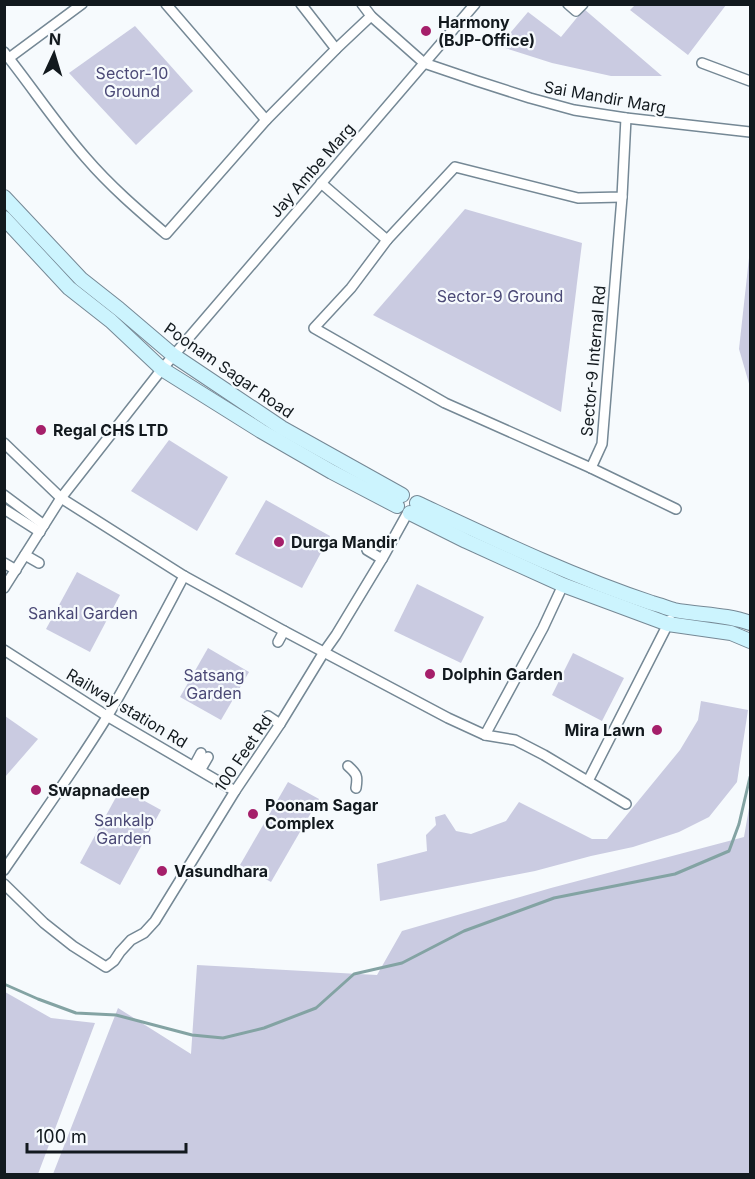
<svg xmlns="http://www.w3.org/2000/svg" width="755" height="1179" font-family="Inter,sans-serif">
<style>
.green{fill:#cacbe1}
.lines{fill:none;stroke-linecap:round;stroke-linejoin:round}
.stream{stroke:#83a3a3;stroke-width:3}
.street-casing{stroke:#758895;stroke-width:12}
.secondary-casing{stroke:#758895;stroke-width:16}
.street{stroke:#fff;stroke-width:9}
.secondary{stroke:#ccf4fe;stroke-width:14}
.poi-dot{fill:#a51f6a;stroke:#f6fafd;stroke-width:2}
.labels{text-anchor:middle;stroke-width:4.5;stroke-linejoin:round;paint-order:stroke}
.poi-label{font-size:16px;font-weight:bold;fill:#12191e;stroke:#f6fafd;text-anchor:start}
.park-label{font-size:16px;fill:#4b4976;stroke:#f6fafd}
.street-label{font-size:16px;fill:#12191e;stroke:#f6fafd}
</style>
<rect width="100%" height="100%" fill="#f6fafd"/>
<g class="green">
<polygon points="635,5 635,4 726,5 688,55 630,10"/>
<polygon points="584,9 662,76 611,76 552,63 499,46 528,12 561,37"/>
<polygon points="135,26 193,91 136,145 69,73"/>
<polygon points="465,209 582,243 561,412 373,315"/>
<polygon points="750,254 750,387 739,349 749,258"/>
<polygon points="169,440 228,477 197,531 131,491"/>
<polygon points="266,500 330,536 302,588 235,554"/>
<polygon points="77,572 120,595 90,652 46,629"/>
<polygon points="417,584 484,617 461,663 394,631"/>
<polygon points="208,648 249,672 221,720 180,697"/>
<polygon points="573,653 624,678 602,721 552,695"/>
<polygon points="701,701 748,710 737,782 709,817 679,832 633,847 591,856 535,871 380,901 377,864 427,851 426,835 436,825 435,817 445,814 456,831 471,834 506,821 519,802 592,839 607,839 680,750 698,720"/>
<polygon points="5,716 38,739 5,777"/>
<polygon points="288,782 319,799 271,882 240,865"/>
<polygon points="121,788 161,810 120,885 80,863"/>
<polygon points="750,802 750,1174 53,1174 118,1008 191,1054 197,965 377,975 402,931 551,888 744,837"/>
<polygon points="5,992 51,1018 95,1023 38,1174 5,1174"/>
</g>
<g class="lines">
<polyline class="stream" points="4,984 38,999 76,1013 116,1015 192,1035 223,1038 264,1028 316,1008 354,974 402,963 464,931 554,898 675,874 729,851 739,824 750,777"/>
<defs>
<g id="street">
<polyline points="166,4 266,120"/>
<polyline points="301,4 336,49"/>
<polyline points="362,4 371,16 424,63 477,81 530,98 574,110 626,118 750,132"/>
<polyline points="568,4 576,11 583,4"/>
<path d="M 4,52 C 32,87 56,124 86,158 C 110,186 138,210 166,234 L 266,120 L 336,49 L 371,16"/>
<polyline points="9,58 82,4"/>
<polyline points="702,63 750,81"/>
<polyline points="321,183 387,240 455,167 578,198 622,197 626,118"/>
<polyline points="622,197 602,444 591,468 676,509"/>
<polyline points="387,240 351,288 314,328 445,403 591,468"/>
<polyline points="4,443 61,498 184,576 284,631 448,718 485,735 515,740 544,755 626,804"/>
<polyline points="4,495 44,525"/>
<polyline points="4,509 40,532"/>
<polyline points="367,550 382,559"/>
<polyline points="25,555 39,563"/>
<polyline points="4,563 16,570"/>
<polyline points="4,588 61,498 162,369 475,4"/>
<polyline points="278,642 284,631"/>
<polyline points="4,650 107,716 235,791"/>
<polyline points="268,716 280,724"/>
<polyline points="485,735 543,628 563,585"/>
<polyline points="194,766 201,753"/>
<path d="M 348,766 C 357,774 358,776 356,788"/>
<polyline points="201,769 208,757"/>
<polyline points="588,781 670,620"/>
<path d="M 4,870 C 39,819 75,769 107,717 C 134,671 159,623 184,576"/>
<polyline points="4,884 44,923 73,946 106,967 114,961 120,952 131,940 144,933 155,921 235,791 280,724 324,652 336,635 382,559 407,514"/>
</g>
<g id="secondary">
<polyline points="4,197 81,279 119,309 173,355 282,428 402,495"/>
<polyline points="4,218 69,288 111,321 162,369 261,431 332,472 397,506"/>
<path d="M 417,503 C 494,539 571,576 652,603 C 660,605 667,608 674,610 C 699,615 726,614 750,623"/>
<polyline points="410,513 466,541 563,585 668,624 731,633 750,641"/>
</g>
</defs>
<use href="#street" class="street-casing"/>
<use href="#secondary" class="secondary-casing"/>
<use href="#street" class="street"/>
<use href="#secondary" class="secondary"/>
</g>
<g class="poi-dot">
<circle cx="426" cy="31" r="6"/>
<circle cx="41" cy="430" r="6"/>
<circle cx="279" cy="542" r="6"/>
<circle cx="430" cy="674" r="6"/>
<circle cx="657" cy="730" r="6"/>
<circle cx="36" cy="790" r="6"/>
<circle cx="253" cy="814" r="6"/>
<circle cx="162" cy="871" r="6"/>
</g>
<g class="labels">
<g class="poi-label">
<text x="438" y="28">Harmony<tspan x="438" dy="18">(BJP-Office)</tspan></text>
<text x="53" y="436">Regal CHS LTD</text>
<text x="291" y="548">Durga Mandir</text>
<text x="442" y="680">Dolphin Garden</text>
<text x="645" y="736" text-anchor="end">Mira Lawn</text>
<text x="48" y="796">Swapnadeep</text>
<text x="265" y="811">Poonam Sagar<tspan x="265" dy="18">Complex</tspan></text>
<text x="174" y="877">Vasundhara</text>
</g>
<g class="park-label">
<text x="132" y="79">Sector-10<tspan x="132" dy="18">Ground</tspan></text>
<text x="500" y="302">Sector-9 Ground</text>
<text x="83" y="619">Sankal Garden</text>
<text x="214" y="681">Satsang<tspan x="214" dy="18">Garden</tspan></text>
<text x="124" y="826">Sankalp<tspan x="124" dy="18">Garden</tspan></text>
</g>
<g class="street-label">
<text transform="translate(605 97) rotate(10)" y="6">Sai Mandir Marg</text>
<text transform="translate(312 170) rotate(-49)" y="6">Jay Ambe Marg</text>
<text transform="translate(593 361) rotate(-85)" y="6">Sector-9 Internal Rd</text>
<text transform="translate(229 370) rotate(35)" y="6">Poonam Sagar Road</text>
<text transform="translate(127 708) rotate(31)" y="6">Railway station Rd</text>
<text transform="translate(243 753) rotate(-56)" y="6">100 Feet Rd</text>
</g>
</g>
<rect width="755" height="1179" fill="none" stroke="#12191e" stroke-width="12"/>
<g transform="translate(54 54) rotate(4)" stroke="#f6fafd" stroke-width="4.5" paint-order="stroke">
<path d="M0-4.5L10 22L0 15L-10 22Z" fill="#12191e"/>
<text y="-9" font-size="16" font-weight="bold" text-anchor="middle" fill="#12191e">N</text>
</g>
<path d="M27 1143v9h159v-9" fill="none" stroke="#12191e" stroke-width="3"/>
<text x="36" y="1143" font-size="18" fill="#12191e" stroke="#f6fafd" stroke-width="4.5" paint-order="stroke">100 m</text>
</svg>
